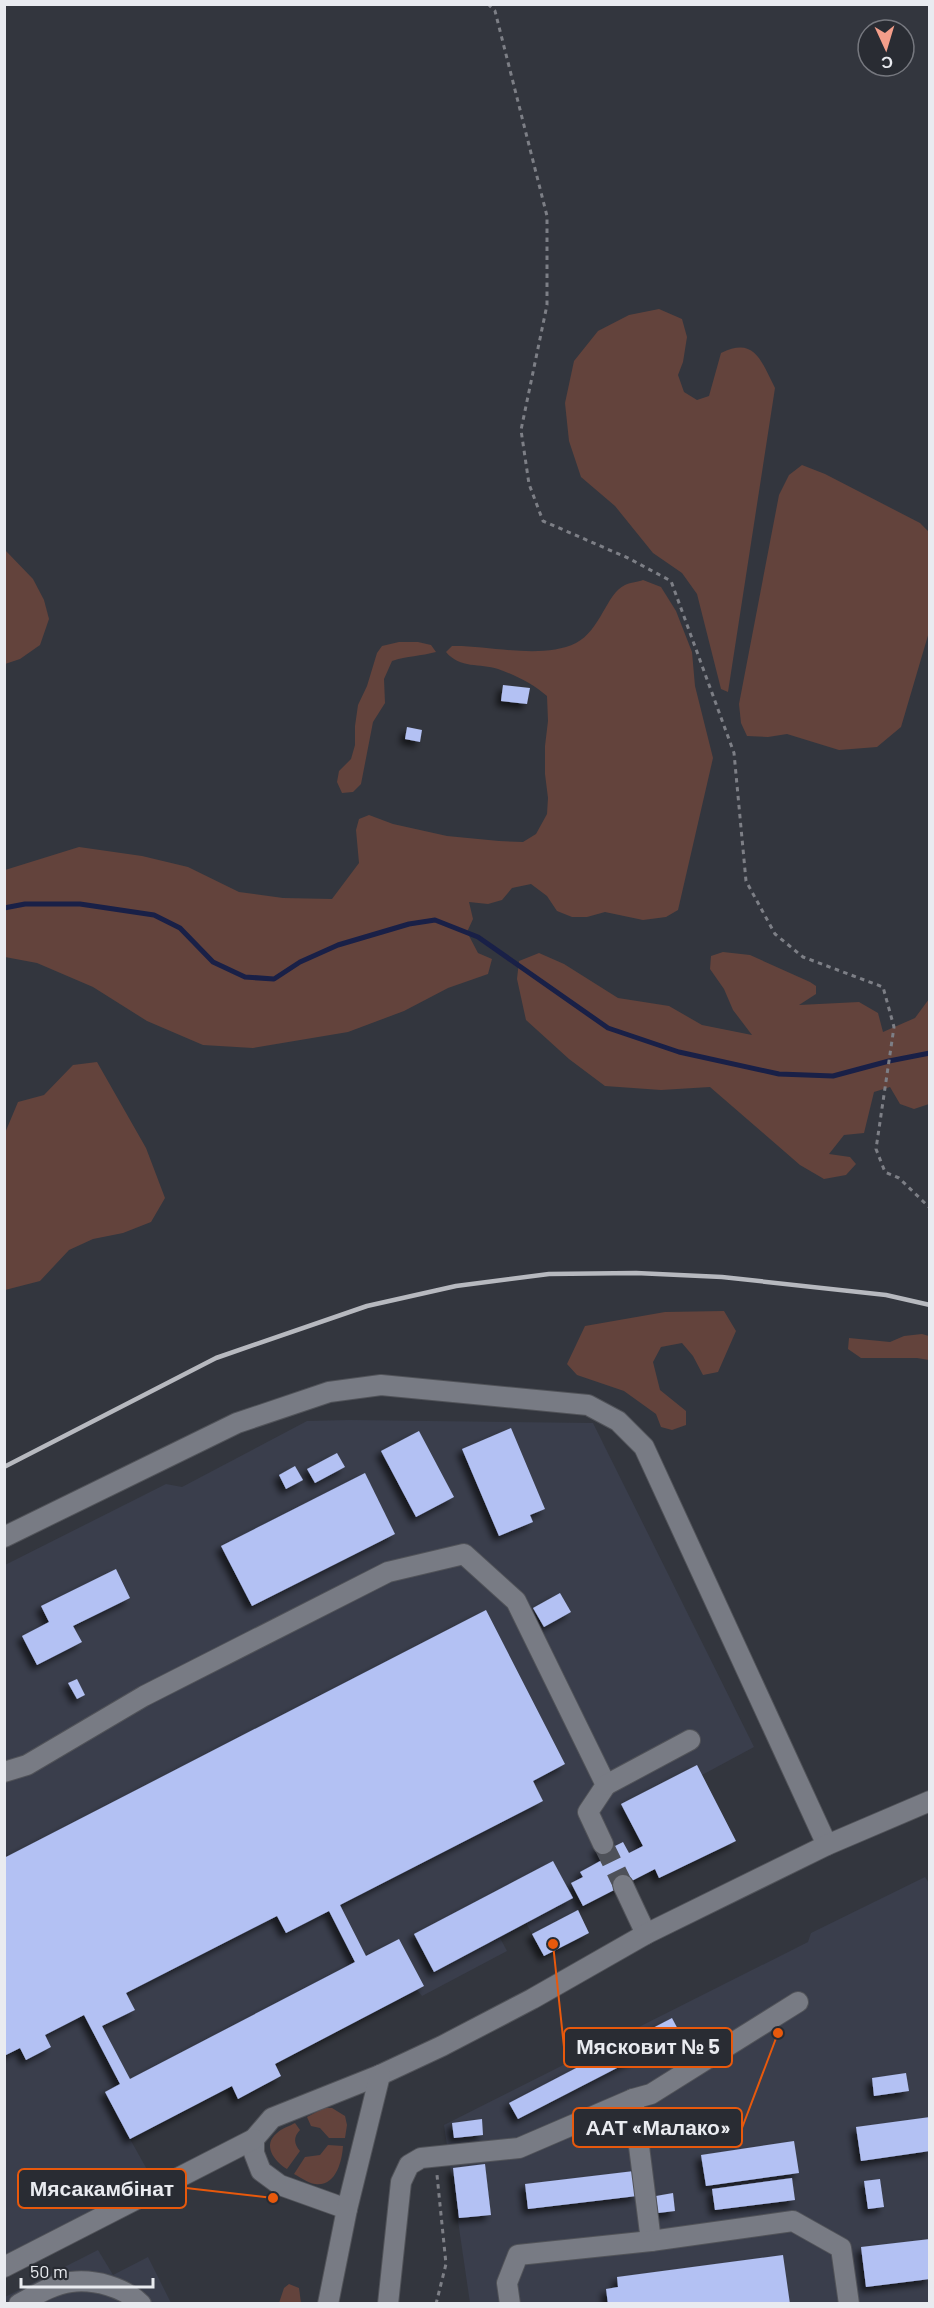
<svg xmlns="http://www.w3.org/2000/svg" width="934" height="2308" font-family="Barlow,sans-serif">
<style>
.built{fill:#3a3e4c}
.green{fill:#63433c}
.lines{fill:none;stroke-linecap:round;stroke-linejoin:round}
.stream{stroke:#192047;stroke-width:5}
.building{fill:#b3c1f3;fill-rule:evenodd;filter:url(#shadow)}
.minor-tunnel{stroke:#4e5159;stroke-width:20;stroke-dasharray:20 10;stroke-linecap:butt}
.minor-casing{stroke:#515359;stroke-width:22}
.path{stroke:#7d7f86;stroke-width:3;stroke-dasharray:4.5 4.5;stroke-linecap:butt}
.minor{stroke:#787b84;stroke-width:20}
.rail{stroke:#b7b9bf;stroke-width:4.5}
.leader{fill:none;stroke:#e8590c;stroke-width:2}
.callout-dot{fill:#e8590c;stroke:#292c33;stroke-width:2}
.callout{fill:#292c33;stroke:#e8590c;stroke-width:2}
.callout-label{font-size:21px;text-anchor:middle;font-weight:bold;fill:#e9ebf0}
</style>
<defs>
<filter id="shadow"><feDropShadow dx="-5" dy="5" stdDeviation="3" flood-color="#0009"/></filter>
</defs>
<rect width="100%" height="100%" fill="#33363e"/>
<g class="built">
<polygon points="350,1420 593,1423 754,1747 702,1775 736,1841 659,1878 654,1869 583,1906 578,1910 589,1933 544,1956 526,1923 500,1938 507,1951 422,1996 417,1990 275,2063 281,2076 238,2099 231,2086 130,2139 154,2182 5,2259 5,1565 166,1484 182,1487 307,1421"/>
<polygon points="925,1877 929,1883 929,2303 470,2303 444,2125 808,1942 811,1933"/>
<polygon points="98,2250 113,2275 148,2257 171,2303 5,2304 5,2297"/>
</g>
<g class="green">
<path d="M 659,309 L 682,319 L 687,337 L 683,362 L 678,375 L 684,392 L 697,400 L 709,396 L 721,353 C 755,336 761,361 775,388 L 728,692 L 721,689 L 697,594 L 682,573 L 653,553 L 615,506 L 581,477 L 569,441 L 565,403 L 574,361 L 598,331 L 629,315 Z"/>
<polygon points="802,465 825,474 920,523 929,532 929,632 901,727 877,747 839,750 787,734 768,737 747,736 741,723 739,704 779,495 789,475"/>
<polygon points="5,550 33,579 44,600 49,619 40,645 20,659 5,664"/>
<path d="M 643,580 L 661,587 L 676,611 L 692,652 L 695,686 L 713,758 L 678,910 L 666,917 L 643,920 L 605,912 L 587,917 L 572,917 L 557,911 L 547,896 L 531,884 L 512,888 L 502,900 L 488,904 L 469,902 L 473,919 L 467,932 L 478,953 L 492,959 L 488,974 L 448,988 L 404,1011 L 348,1032 L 253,1048 L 203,1045 L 147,1021 L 93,987 L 37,963 L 5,957 L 5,870 L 79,847 L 142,856 L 188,867 L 239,892 L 283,898 L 332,899 L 359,863 L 356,830 L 359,819 L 369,815 L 393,824 L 447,836 L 499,841 L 523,842 L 536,834 L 547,814 L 548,798 L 545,774 L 545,746 L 548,721 L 547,696 C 533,684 515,675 498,669 C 480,663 460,669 446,652 L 452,646 C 489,645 541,660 576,643 C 601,630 606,594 625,585 C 631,582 638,582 643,580 Z"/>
<path d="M 418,642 L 431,645 L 436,652 C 421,656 407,656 392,661 L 384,679 L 385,703 L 373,722 L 361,784 L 353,792 L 342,793 L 337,782 L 339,771 L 351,759 L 355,745 L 355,726 L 358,705 L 367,686 L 377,653 L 382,646 L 399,642 Z"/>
<polygon points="723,952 750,955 810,982 816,986 816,994 799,1005 859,1002 878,1013 883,1032 915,1018 929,999 929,1104 914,1109 900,1104 890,1087 874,1092 864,1133 844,1135 829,1154 850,1157 856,1164 846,1175 824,1179 800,1165 710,1087 661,1090 605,1086 569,1059 526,1020 517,979 519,961 539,953 564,964 618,998 669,1006 702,1025 752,1035 733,1010 724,989 710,969 711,956"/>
<polygon points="97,1062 146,1148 165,1198 151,1222 123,1233 93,1239 69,1250 40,1281 5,1290 5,1133 18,1102 44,1095 73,1065"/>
<polygon points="724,1311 736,1331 718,1372 703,1375 693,1356 682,1343 661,1347 653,1362 660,1390 686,1411 686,1425 672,1430 661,1427 656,1414 624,1391 577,1375 567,1364 585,1326 665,1312"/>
<polygon points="922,1334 929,1336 929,1360 917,1358 861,1358 848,1349 849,1338 890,1342 904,1336"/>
<polygon points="324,2108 332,2108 345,2116 347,2125 345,2138 329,2138 320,2128 311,2126 307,2117"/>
<path d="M 295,2123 L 300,2130 C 293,2137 294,2144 300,2151 L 287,2169 C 274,2161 262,2145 277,2133 C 282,2128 290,2126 295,2123 Z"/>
<path d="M 328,2145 L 343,2146 C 342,2161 336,2187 315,2184 C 308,2183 300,2177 294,2174 L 305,2157 L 320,2155 Z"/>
<polygon points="289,2284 299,2288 301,2303 279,2303 284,2288"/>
</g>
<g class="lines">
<polyline class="stream" points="4,908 25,904 80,904 154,915 180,928 213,962 245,977 274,979 300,962 338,945 409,924 435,920 478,937 608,1028 679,1052 779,1074 833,1076 889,1061 930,1053"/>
</g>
<g class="building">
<polygon points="503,685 530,688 527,704 501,701"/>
<polygon points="407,727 422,730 420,742 405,739"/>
<polygon points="511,1428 545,1509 530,1515 533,1522 499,1536 462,1449"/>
<polygon points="419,1431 454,1497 416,1517 381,1451"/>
<polygon points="337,1453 345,1467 315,1483 307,1469"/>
<polygon points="295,1466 303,1480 286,1489 279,1475"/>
<polygon points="365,1473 395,1534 252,1606 221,1546"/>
<polygon points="116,1569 130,1598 73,1626 82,1642 37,1665 22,1636 49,1622 41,1606"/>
<polygon points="560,1593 571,1612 544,1627 533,1608"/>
<path d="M 486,1610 L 565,1764 L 533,1781 L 543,1801 L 340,1905 L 366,1956 L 399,1939 L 424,1986 L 275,2064 L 281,2076 L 238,2099 L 232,2086 L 130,2139 L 105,2092 L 120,2084 L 84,2015 L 45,2035 L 51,2047 L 26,2060 L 20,2048 L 4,2056 L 4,1858 ZM 329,1911 L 355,1962 L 130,2079 L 102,2026 L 135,2010 L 126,1993 L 277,1916 L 286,1933 Z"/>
<polygon points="77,1679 85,1695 77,1699 68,1683"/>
<polygon points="697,1765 736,1841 659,1878 655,1869 583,1906 571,1883 583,1877 580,1872 602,1860 596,1848 610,1841 613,1847 623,1842 629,1853 643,1846 621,1804"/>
<polygon points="553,1861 573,1898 434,1972 414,1934"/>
<polygon points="578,1910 589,1933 544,1956 532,1934"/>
<polygon points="672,2018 681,2035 518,2119 509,2103"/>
<polygon points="906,2073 909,2091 874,2096 872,2078"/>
<polygon points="930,2117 930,2151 861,2161 856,2127"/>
<polygon points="482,2119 483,2135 454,2138 452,2123"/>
<polygon points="794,2141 799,2173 706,2186 701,2155"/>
<polygon points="485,2164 491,2215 459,2218 453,2168"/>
<polygon points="634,2171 637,2196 528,2209 525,2184"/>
<polygon points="792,2178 795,2200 715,2210 712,2189"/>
<polygon points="880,2179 884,2207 868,2209 864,2181"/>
<polygon points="673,2193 675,2211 658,2213 656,2196"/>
<polygon points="930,2239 930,2279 866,2287 861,2247"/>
<polygon points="783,2255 790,2304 608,2304 606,2289 618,2287 617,2277"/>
</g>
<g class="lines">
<polyline class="minor-tunnel" points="603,1844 623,1885"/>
<defs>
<g id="minor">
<polyline points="4,1537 237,1423 329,1392 381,1385 588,1405 618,1421 644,1447 827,1845"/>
<polyline points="4,1772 27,1765 144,1696 388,1572 464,1554 516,1601 606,1785 588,1812 603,1844"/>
<polyline points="606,1785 690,1740"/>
<polyline points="623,1885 646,1934"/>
<polyline points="633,2099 651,2241"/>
<polyline points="347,2209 280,2185 261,2171 254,2153 254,2139 272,2118 380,2075 442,2046 532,1999 646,1934 827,1845 930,1801"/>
<polyline points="4,2267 254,2139"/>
<path d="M 19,2304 C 34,2296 53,2284 71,2282 C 94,2279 124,2287 141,2304"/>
<polyline points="328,2304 347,2209 380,2075"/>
<polyline points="388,2304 401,2182 409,2165 421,2158 519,2148 633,2099 651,2094 798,2002"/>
<polyline points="510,2304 507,2283 518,2255 651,2241 793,2221 841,2248 849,2304"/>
</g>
</defs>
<use href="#minor" class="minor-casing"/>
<g class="path">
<polyline points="488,4 495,11 547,216 547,305 521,430 529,484 543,521 628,558 671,581 734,753 746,881 775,934 803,957 883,987 894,1027 876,1149 885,1172 899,1178 930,1208"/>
<polyline points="436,2304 446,2264 437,2175"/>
</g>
<use href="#minor" class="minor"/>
<polyline class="rail" points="4,1467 216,1358 367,1306 456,1286 549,1274 636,1273 722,1277 886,1295 930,1305"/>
</g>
<path class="leader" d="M553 1944L564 2047M778 2033L742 2128M273 2198L186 2188"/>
<g class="callout-dot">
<circle cx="553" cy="1944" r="6"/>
<circle cx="778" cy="2033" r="6"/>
<circle cx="273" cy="2198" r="6"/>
</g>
<g class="callout">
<rect x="564" y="2028" width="168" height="39" rx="6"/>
<rect x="573" y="2108" width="169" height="39" rx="6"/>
<rect x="18" y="2169" width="168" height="39" rx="6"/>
</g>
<g class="callout-label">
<text x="648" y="2054">Мясковит № 5</text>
<text x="658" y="2135">ААТ «Малако»</text>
<text x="102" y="2196">Мясакамбінат</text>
</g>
<rect width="934" height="2308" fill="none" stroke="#e9ebf0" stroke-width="12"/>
<g transform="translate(886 48) rotate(176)"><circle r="28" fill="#292c33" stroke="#76787f" stroke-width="1.5"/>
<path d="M0-4.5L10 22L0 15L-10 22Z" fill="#f49e8a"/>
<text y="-9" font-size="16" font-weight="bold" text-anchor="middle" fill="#e9ebf0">С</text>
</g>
<path d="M21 2278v9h132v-9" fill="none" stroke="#e9ebf0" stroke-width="3"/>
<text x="30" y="2278" font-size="18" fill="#e9ebf0" stroke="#292c33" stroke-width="4.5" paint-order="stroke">50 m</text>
</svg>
